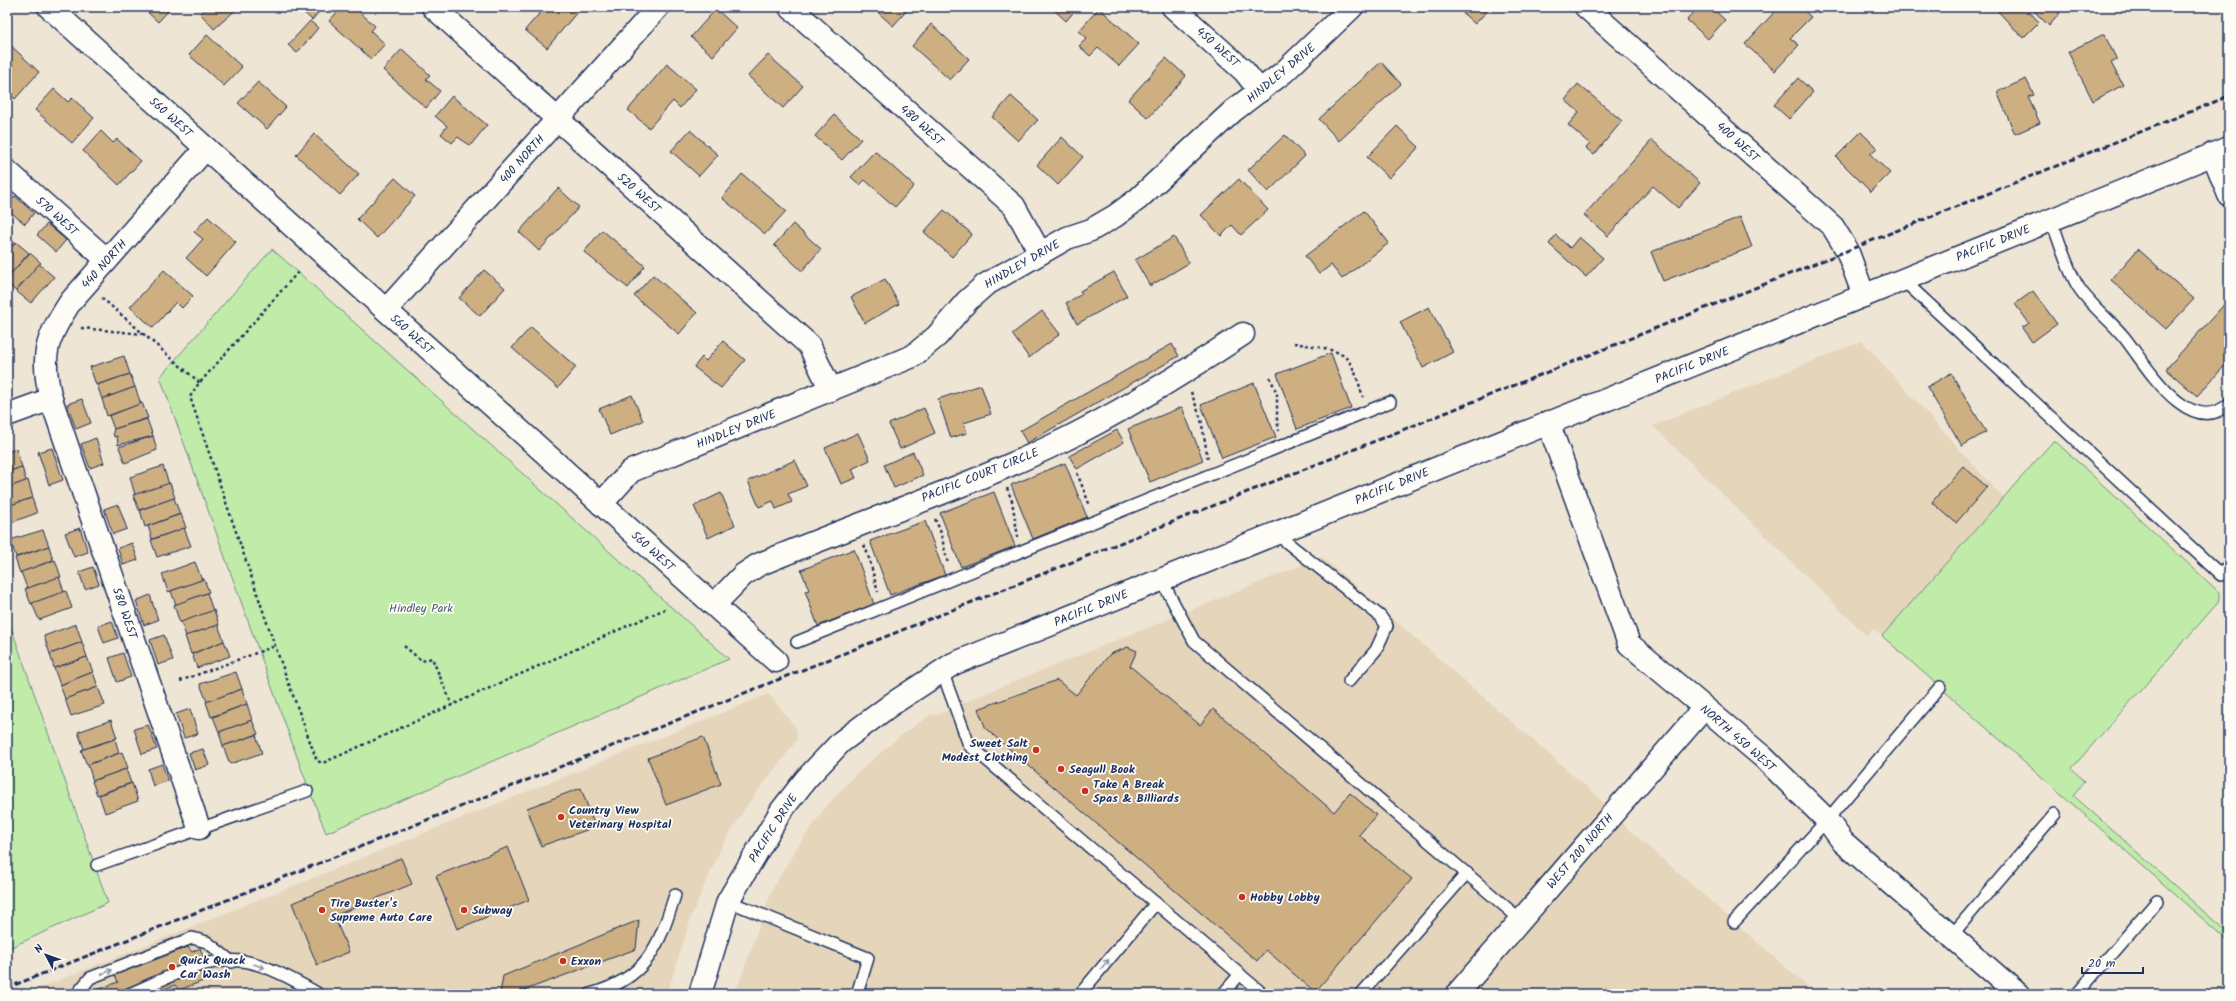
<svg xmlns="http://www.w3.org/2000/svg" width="2236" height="1001" font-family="Kalam,sans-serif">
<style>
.built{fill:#e5d5bb}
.green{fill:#c0eba8;stroke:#6e8d83}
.building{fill:#ceaf82;stroke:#1b2f5e}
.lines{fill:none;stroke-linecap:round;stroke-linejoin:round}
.service-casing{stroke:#1b2f5e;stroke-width:14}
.minor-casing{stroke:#1b2f5e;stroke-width:25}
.tertiary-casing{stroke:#1b2f5e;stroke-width:25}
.path{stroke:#1b2f5e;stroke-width:2.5;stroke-dasharray:3 3;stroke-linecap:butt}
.service{stroke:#fdfcf7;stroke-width:11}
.minor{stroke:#fdfcf7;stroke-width:22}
.tertiary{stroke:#fdfcf7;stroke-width:22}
.rail{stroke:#1b2f5e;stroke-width:3;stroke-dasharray:6 3;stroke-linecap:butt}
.oneway{stroke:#8c96aa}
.poi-dot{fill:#c8321e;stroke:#fdfcf7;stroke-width:1.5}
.labels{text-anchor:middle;stroke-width:3.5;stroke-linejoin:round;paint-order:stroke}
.street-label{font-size:12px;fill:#1b2f5e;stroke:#fdfcf7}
.park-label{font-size:12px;fill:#445e70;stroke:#fdfcf7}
.poi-label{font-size:12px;font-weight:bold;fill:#1b2f5e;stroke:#fdfcf7;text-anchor:start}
</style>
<rect width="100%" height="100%" fill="#efe5d4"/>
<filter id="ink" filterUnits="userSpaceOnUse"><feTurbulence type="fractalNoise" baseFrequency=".025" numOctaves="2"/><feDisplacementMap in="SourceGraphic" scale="8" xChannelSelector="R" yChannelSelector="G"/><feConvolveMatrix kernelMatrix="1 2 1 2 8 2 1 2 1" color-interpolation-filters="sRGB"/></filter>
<g filter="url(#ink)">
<g class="built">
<polygon points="1862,341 2003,498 1882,636 1873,629 1867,636 1653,426"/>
<polygon points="1322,557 1597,796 1628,829 1816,994 735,994 772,890 797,847 826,807 854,776 900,736 930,715 937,715 986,693"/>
<polygon points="769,694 797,730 797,740 748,804 723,844 692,914 667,994 25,994"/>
</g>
<g class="green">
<polygon points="272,249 298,272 729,659 326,833 301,768 160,377"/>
<polygon points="2054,440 2219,592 2219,601 2216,605 2072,768 2084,782 2073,795 2229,934 2229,942 1882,636"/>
<polygon points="7,616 108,903 7,949"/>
</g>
<g class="building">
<polygon points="142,7 172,7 158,22"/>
<polygon points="208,7 239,7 214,29 200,13"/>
<polygon points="298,7 323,7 312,20"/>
<polygon points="342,7 354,7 375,26 371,31 385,44 371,59 329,21"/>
<polygon points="545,7 573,7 578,11 547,48 525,30"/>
<polygon points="872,7 910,7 893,26"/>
<polygon points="1051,7 1078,7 1066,21"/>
<polygon points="1456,7 1489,7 1490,8 1475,24"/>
<polygon points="1698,7 1711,7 1725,20 1708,39 1687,20"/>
<polygon points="1779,7 1800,7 1811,17 1790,38 1799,45 1775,71 1745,44"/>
<polygon points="1994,7 2025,7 2039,22 2023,38"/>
<polygon points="2036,7 2053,7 2060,13 2049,26 2033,10"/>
<polygon points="1099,8 1139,44 1119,66 1098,48 1090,56 1079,46 1087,38 1079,31"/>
<polygon points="716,9 737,28 713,56 691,37"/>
<polygon points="310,21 318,28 297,53 288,45"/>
<polygon points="931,24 969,59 950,80 912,46"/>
<polygon points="2104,34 2117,60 2111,63 2123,85 2093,101 2068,52"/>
<polygon points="207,35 242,67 224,86 189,55"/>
<polygon points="7,42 39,72 15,99 7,91"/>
<polygon points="402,49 430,75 426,79 440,91 426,108 383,70"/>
<polygon points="768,55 803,86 783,108 748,76"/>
<polygon points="1166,58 1186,76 1148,118 1128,100"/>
<polygon points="1381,62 1401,84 1339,141 1319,119"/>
<polygon points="667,64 696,89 680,108 673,101 649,128 628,110"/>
<polygon points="1798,78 1813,92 1789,119 1774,105"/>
<polygon points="2026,79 2034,95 2028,97 2040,123 2015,134 1997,92"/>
<polygon points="258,82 286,107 267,129 238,103"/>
<polygon points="1578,84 1622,121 1594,155 1586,148 1590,144 1568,125 1579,112 1565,100"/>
<polygon points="54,89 68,102 72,98 94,118 72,143 35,110"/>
<polygon points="452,96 487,125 470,146 458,137 452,143 441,134 447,126 435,116"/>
<polygon points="1011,96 1038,120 1018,141 992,117"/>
<polygon points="834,115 861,139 842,160 815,136"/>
<polygon points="1397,126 1419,147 1389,178 1367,157"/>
<polygon points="690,130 718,155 699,176 671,151"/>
<polygon points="101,131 113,143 117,139 141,161 119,185 83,151"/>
<polygon points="1861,132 1877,148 1870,154 1890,173 1871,192 1836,157"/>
<polygon points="314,134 359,174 340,195 296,155"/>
<polygon points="1285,135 1305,156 1268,192 1248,170"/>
<polygon points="1062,137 1083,157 1058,185 1037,165"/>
<polygon points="1652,140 1700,183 1678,208 1653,186 1608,236 1584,215"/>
<polygon points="875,151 914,186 895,207 865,180 860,185 851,177"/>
<polygon points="742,174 786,211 765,234 722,198"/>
<polygon points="395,178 415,196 377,238 357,219"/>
<polygon points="1239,179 1268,210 1241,235 1232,225 1221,236 1201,215"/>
<polygon points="558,188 579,207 539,251 519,232"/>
<polygon points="15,196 34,213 25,224 7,209 7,205"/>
<polygon points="944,210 972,234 952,257 924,232"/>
<polygon points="1364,211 1389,243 1342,279 1331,265 1319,274 1305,256"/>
<polygon points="208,217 236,242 206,276 186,258 203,239 194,232"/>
<polygon points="1740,217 1752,247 1663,281 1651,252"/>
<polygon points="47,224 66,240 56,252 37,235"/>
<polygon points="793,224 821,249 802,271 774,245"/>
<polygon points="602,230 645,266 628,288 584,252"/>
<polygon points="1556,235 1570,248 1579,237 1603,258 1586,277 1549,244"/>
<polygon points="7,236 15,243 7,252"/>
<polygon points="1174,237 1189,263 1150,286 1135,260"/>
<polygon points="16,242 29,253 7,278 7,252"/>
<polygon points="2138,249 2194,299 2166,329 2111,280"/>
<polygon points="30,253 41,263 16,291 7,284 7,278"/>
<polygon points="39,264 54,277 31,303 16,291"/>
<polygon points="164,270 193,296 182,308 176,302 153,328 130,307"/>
<polygon points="484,270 505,288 480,316 459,298"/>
<polygon points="1114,272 1127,296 1077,324 1066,303 1082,294 1080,291"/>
<polygon points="653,275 697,313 679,334 634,296"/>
<polygon points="885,279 899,304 865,323 851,297"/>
<polygon points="2033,291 2057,324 2032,342 2022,328 2029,323 2015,304"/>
<polygon points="2229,299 2229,361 2197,396 2166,369"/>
<polygon points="1429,307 1453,352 1423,368 1400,322"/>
<polygon points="1042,311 1060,334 1029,358 1012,334"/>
<polygon points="531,327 576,367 558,388 512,348"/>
<polygon points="723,341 745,360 721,388 694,367 702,357 706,361"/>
<polygon points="1172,344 1179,356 1027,443 1020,431"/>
<polygon points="1331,353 1351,408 1297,429 1277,374"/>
<polygon points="124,356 130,374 96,385 90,367"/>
<polygon points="1951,373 1986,432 1962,446 1927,387"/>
<polygon points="130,374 135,387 102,399 97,385"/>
<polygon points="1254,383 1276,437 1222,458 1201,405"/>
<polygon points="981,385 991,414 964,423 967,433 951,438 938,399"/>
<polygon points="135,387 141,404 107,416 102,399"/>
<polygon points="632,395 643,421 610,435 599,409"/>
<polygon points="82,399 91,423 76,429 67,404"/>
<polygon points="142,403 148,418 114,429 109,416"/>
<polygon points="1182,407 1203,460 1150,482 1128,429"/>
<polygon points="924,408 935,433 900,449 889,424"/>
<polygon points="147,419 153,436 118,445 117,436 114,437 113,432 114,429"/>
<polygon points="1117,430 1124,442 1077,469 1069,456"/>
<polygon points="858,433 870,460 852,469 856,478 841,484 825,448"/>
<polygon points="153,436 157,450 125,463 119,447"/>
<polygon points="96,438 104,463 90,468 81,444"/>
<polygon points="52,448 63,480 49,485 38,452"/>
<polygon points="16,449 22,467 7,472 7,452"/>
<polygon points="913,452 923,475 894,488 884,465"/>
<polygon points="795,460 807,486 788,494 792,502 776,509 773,501 759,507 748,481"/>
<polygon points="1065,463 1087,517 1033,539 1011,485"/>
<polygon points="163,466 169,484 135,495 130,477"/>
<polygon points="1963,466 1987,487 1956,523 1932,502"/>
<polygon points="22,467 26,481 7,488 7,472"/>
<polygon points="28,480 33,498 7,506 7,488"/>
<polygon points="170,483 175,498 139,510 133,495"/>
<polygon points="994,492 1015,546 961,567 940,513"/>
<polygon points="721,493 735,525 708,538 694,506"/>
<polygon points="32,498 37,513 7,524 7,506"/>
<polygon points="174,498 180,514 145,527 140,510"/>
<polygon points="118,504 127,529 113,534 104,509"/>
<polygon points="181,514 186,528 152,539 148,526"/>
<polygon points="925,521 945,575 890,595 870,541"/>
<polygon points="80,528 88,552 74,557 65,533"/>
<polygon points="184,528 191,546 157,557 151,540"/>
<polygon points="43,530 49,546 16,557 10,540"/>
<polygon points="132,543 138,560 123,565 118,548"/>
<polygon points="49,546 53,560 20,573 15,558"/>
<polygon points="854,549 874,604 818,626 805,591 809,590 801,570"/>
<polygon points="55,560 61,577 27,588 21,572"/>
<polygon points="195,562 202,580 168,592 162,574"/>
<polygon points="93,567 99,584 85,589 79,572"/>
<polygon points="59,577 64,592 31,604 25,589"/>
<polygon points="204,579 209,592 176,605 171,591"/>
<polygon points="66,591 72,608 39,620 32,603"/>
<polygon points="207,593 213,611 180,623 174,605"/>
<polygon points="150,595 158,620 144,625 136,601"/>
<polygon points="214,610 219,625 186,636 181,622"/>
<polygon points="112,621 118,638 104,643 98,626"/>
<polygon points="76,624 82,642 50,654 44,636"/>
<polygon points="218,625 224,641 191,654 185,636"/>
<polygon points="164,635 173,660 158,665 150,640"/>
<polygon points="224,641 230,656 197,668 192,654"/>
<polygon points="82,642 87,657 54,668 50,654"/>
<polygon points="1128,647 1137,651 1130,666 1200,725 1213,709 1334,812 1350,793 1376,815 1359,835 1412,879 1315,992 1266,950 1257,961 986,729 978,709 1057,680 1076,695 1110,654"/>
<polygon points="123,653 131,677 117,682 109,658"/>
<polygon points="87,657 93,672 60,685 54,668"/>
<polygon points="93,672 98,687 65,699 60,685"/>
<polygon points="236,672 242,689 207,702 200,684"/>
<polygon points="98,687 105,705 71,716 65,699"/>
<polygon points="242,689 247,704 211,717 206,702"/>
<polygon points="247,704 252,720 219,732 213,717"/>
<polygon points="190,709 198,734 184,738 176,714"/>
<polygon points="111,720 117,738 84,749 78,732"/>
<polygon points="252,720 258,734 223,746 219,732"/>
<polygon points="148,725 157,749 142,754 134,729"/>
<polygon points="256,735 262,753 230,764 223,746"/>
<polygon points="703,737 721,784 666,805 648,758"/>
<polygon points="115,739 119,753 87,765 81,750"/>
<polygon points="203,749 209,765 195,770 189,753"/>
<polygon points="122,752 128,768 93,781 88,765"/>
<polygon points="162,764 168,781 153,786 148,769"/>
<polygon points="126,769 131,783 97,795 92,781"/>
<polygon points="132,783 138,801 105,813 99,795"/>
<polygon points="581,788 595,827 541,846 527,808"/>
<polygon points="508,847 529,900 457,929 436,876"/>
<polygon points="401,858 412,884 334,916 349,952 317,965 292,903"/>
<polygon points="639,920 636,949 514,994 500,994 503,976"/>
<polygon points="188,947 192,952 200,948 211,978 179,990 175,985 152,994 96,994 95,991 118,982 115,975"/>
</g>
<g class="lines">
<defs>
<g id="service">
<path d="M 2051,220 C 2060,241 2066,268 2079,288 C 2091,306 2110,320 2124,337 C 2145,363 2188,440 2229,404"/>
<polyline points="1903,280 2221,575 2229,566"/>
<polyline points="1275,533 1380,616 1387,626 1376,650 1349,681"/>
<polyline points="1161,579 1194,641 1521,920"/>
<polyline points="797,642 1390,402"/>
<polyline points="942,671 969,745 1263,994"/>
<polyline points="97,865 307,791"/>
<polyline points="728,901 868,958 857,994"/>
<polyline points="1734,922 1827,820 1940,687"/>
<polyline points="1951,936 2055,814"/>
<polyline points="77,994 90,978 192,938 207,942 232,962"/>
<path d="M 129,994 C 163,980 203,957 242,961 C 263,963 298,982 317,993"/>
<path d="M 590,994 C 647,979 659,946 675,895"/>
<polyline points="1080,994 1156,903"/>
<polyline points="1223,994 1240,974"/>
<polyline points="1361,994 1467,873"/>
<polyline points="2077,994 2157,901"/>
</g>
<g id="minor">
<polyline points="49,7 776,661"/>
<polyline points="433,7 809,345 831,390"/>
<polyline points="790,7 1014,206 1040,253"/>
<polyline points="1173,7 1244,71 1260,91"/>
<polyline points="2213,154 2229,195"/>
<polyline points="7,171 107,260"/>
<polyline points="386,310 658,7"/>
<polyline points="7,415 51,399"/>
<polyline points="1548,422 1629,644 1763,757 1827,820 1843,842 2018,994"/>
<polyline points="601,504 631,471 913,356 937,336 967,301 985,285 1067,238 1091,230 1115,216 1138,199 1233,111 1284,72 1352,7"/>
<path d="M 714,605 L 743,575 L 758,565 C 857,523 961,490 1058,443 C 1122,412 1184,373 1243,334"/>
<path d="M 199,828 L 51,399 C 40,355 46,339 71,301 L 206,148"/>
<polyline points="1457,994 1704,708"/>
</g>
<g id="tertiary">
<polyline points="1586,7 1833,227 1847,250 1864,296"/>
<polyline points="700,994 728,901 781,811 806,779 841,742 892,704 953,664 2229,148"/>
</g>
</defs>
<use href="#service" class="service-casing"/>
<use href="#minor" class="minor-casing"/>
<use href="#tertiary" class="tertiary-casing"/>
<g class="path">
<polyline points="298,272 196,387 190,397 275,646 317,761 323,763 665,609"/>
<polyline points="102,298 200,383"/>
<polyline points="81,328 143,334"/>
<path d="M 1294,343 C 1308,346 1333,347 1345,357 C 1355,366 1359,385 1363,397"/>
<polyline points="1270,377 1277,394 1277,419 1279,431"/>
<polyline points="1191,392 1201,419 1208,459"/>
<polyline points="1077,473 1090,506"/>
<polyline points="1007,488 1012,501 1018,537"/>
<polyline points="935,519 940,530 948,564"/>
<path d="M 864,545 C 871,560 873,576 878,592"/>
<polyline points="404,646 422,661 432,658 452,705"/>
<polyline points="180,681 275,646"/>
</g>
<use href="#service" class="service"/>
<use href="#minor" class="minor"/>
<use href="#tertiary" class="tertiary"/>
<polyline class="rail" points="7,988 1550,371 2229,96"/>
</g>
<defs><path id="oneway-shaft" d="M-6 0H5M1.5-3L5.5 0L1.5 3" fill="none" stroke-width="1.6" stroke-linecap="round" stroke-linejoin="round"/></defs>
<g class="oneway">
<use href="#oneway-shaft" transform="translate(1105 964) rotate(-50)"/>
<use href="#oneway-shaft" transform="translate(259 966) rotate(19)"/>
<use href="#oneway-shaft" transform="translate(107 972) rotate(-23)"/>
</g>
</g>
<g class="poi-dot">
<circle cx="1036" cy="750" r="4"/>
<circle cx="1061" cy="769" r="4"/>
<circle cx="1085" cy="791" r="4"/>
<circle cx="561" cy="817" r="4"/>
<circle cx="1242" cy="897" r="4"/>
<circle cx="322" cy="910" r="4"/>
<circle cx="464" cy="910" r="4"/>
<circle cx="563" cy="961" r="4"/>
<circle cx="172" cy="967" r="4"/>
</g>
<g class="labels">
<g class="street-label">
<text transform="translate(1218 47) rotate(42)" y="4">450 WEST</text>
<text transform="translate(1281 73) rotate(-40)" y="4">HINDLEY DRIVE</text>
<text transform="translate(171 117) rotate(42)" y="4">560 WEST</text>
<text transform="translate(922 125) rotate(42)" y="4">480 WEST</text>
<text transform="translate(1738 142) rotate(42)" y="4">400 WEST</text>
<text transform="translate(522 159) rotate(-48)" y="4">400 NORTH</text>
<text transform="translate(639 193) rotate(42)" y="4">520 WEST</text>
<text transform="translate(57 216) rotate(42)" y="4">570 WEST</text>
<text transform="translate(1993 243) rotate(-22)" y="4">PACIFIC DRIVE</text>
<text transform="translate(104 264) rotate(-48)" y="4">440 NORTH</text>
<text transform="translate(1022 264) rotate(-30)" y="4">HINDLEY DRIVE</text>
<text transform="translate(412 334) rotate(42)" y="4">560 WEST</text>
<text transform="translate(1692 365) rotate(-22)" y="4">PACIFIC DRIVE</text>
<text transform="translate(736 429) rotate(-22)" y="4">HINDLEY DRIVE</text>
<text transform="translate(980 475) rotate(-22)" y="4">PACIFIC COURT CIRCLE</text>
<text transform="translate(1392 486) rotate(-22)" y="4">PACIFIC DRIVE</text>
<text transform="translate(653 551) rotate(42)" y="4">560 WEST</text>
<text transform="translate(1091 608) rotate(-22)" y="4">PACIFIC DRIVE</text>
<text transform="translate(125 613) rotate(71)" y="4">580 WEST</text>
<text transform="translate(1738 738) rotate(41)" y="4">NORTH 450 WEST</text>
<text transform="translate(773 828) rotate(-57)" y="4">PACIFIC DRIVE</text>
<text transform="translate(1580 851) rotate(-49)" y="4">WEST 200 NORTH</text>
</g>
<g class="park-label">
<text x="421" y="612">Hindley Park</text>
</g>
<g class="poi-label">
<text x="1028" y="747" text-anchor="end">Sweet Salt<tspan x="1028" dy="14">Modest Clothing</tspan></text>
<text x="1069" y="773">Seagull Book</text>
<text x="1093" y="788">Take A Break<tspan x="1093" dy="14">Spas &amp; Billiards</tspan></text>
<text x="569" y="814">Country View<tspan x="569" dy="14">Veterinary Hospital</tspan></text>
<text x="1250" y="901">Hobby Lobby</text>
<text x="330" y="907">Tire Buster's<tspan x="330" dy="14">Supreme Auto Care</tspan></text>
<text x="472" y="914">Subway</text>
<text x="180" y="964">Quick Quack<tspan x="180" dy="14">Car Wash</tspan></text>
<text x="571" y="965">Exxon</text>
</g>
</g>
<rect width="2236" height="1001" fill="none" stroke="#fdfcf7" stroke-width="24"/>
<rect x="12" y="12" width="2212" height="977" fill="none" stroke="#1b2f5e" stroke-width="1.5" filter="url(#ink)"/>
<g transform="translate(46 955) rotate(311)" stroke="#fdfcf7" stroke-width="3" paint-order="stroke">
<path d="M0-3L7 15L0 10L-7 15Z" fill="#1b2f5e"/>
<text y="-6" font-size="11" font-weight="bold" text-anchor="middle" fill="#1b2f5e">N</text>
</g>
<path d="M2082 967v6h61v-6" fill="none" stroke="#1b2f5e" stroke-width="2"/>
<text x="2088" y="967" font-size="12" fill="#1b2f5e" stroke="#fdfcf7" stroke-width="3" paint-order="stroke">20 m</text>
</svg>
